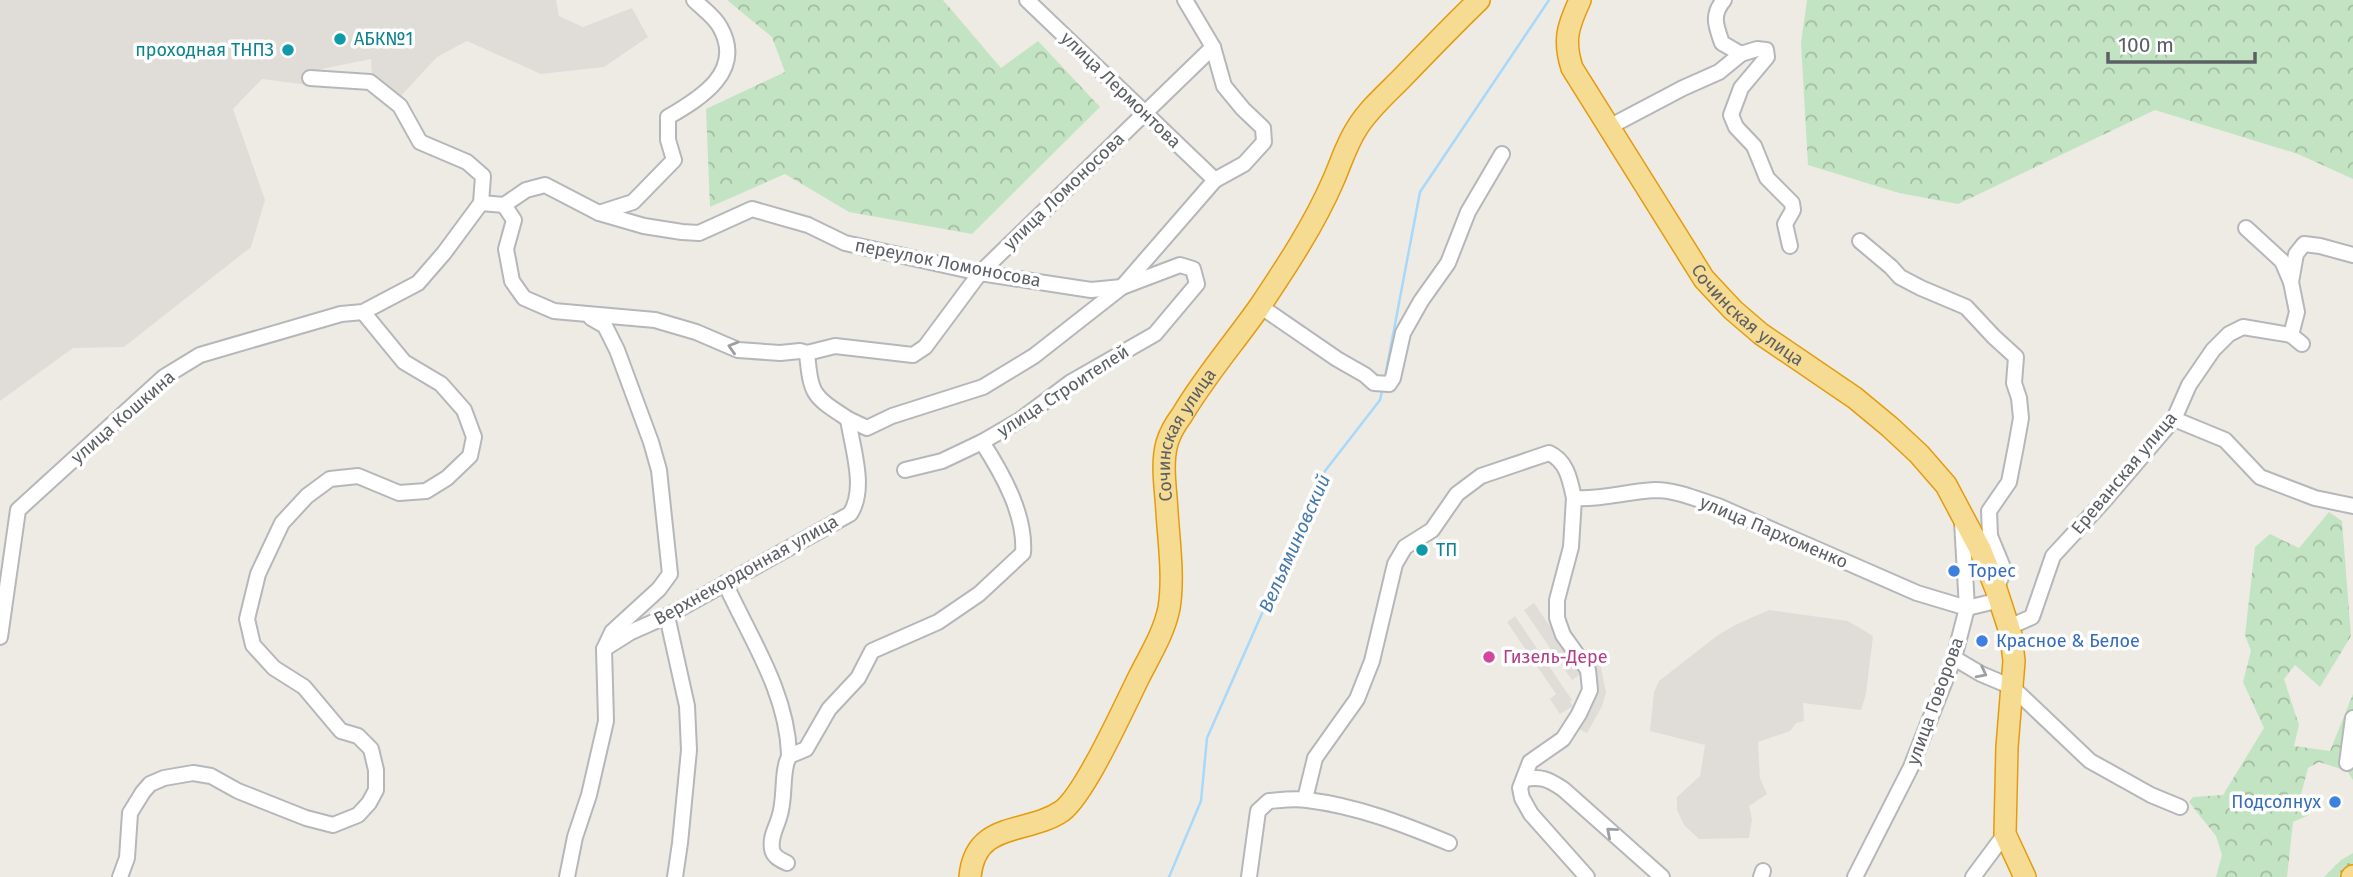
<svg xmlns="http://www.w3.org/2000/svg" width="2353" height="877" font-family="'Fira Sans',sans-serif">
<style>
.industrial{fill:#e0ddd9}
.grass{fill:url(#grass-dots)}
.forest{fill:url(#forest-crowns)}
.lines{fill:none;stroke-linecap:round;stroke-linejoin:round}
.stream{stroke:#a8d8fa;stroke-width:2.5}
.minor-casing{stroke:#b5b7ba;stroke-width:18}
.highway-casing{stroke:#e49c0e;stroke-width:24}
.minor{stroke:#fff;stroke-width:14}
.highway{stroke:#f6db93;stroke-width:21}
.oneway{stroke:#9da0a2}
.culture-dot{fill:#0f9aa8;stroke:#fff;stroke-width:2.5}
.shop-dot{fill:#3f7fe0;stroke:#fff;stroke-width:2.5}
.hotel-dot{fill:#d1479c;stroke:#fff;stroke-width:2.5}
.labels{text-anchor:middle;stroke-width:7;stroke-linejoin:round;paint-order:stroke}
.culture-label{font-size:18px;fill:#0d838f;stroke:#fff;text-anchor:start}
.street-label{font-size:18px;fill:#5c6064;stroke:#fff}
.shop-label{font-size:18px;fill:#366cbe;stroke:#fff;text-anchor:start}
.hotel-label{font-size:18px;fill:#b23c85;stroke:#fff;text-anchor:start}
.water-label{font-size:19px;font-style:italic;fill:#4679ab;stroke:#fff}
</style>
<defs>
<pattern id="grass-dots" width="8" height="8" patternUnits="userSpaceOnUse" patternTransform="scale(1.75)"><rect width="8" height="8" fill="#c3e4c2"/><path d="M2 2h.1M6 6h.1" fill="none" stroke="#a2bca1" stroke-width="1.8" stroke-linecap="round"/></pattern>
<pattern id="forest-crowns" width="20" height="18" patternUnits="userSpaceOnUse" patternTransform="scale(1.75)"><rect width="20" height="18" fill="#c3e4c2"/><path d="M2 6a3 3 0 1 1 6 0M12 15a3 3 0 1 1 6 0" fill="none" stroke="#a2bca1"/></pattern>
</defs>
<rect width="100%" height="100%" fill="#eeebe4"/>
<g class="industrial">
<polygon points="0,0 556,0 559,16 583,27 632,8 648,37 604,67 541,74 467,41 437,57 400,97 372,75 371,59 312,71 308,85 262,79 233,109 265,200 251,247 124,347 73,348 0,401"/>
<polygon points="1534,603 1582,673 1572,680 1524,610"/>
<polygon points="1769,610 1848,621 1873,636 1866,694 1861,710 1803,703 1804,721 1796,723 1790,731 1758,742 1760,778 1767,794 1749,806 1752,819 1749,838 1699,839 1684,825 1677,810 1677,797 1700,776 1705,745 1650,731 1654,692 1659,681 1718,635 1735,625"/>
<polygon points="1515,616 1572,700 1570,702 1573,706 1560,714 1550,699 1556,694 1507,622"/>
<polygon points="1600,663 1606,693 1602,706 1587,733 1579,729 1598,693 1592,665"/>
</g>
<polygon class="grass" points="2353,853 2353,869 2342,877 2324,877 2341,860"/>
<g class="forest">
<polygon points="727,0 943,0 1001,68 1038,41 1100,107 972,234 849,212 785,174 710,207 706,109 785,72 772,37"/>
<polygon points="1807,0 2353,0 2353,179 2298,154 2155,110 1958,204 1899,193 1808,165 1801,43"/>
<polygon points="2329,512 2342,521 2351,636 2320,687 2295,665 2284,679 2299,725 2294,746 2330,751 2353,694 2353,780 2347,771 2319,762 2308,768 2300,798 2309,815 2293,822 2287,877 2216,877 2222,855 2216,836 2189,802 2193,797 2223,795 2264,728 2243,682 2251,651 2245,635 2255,547 2270,534 2299,548"/>
</g>
<g class="lines">
<g class="stream">
<polyline points="1385,377 1420,192 1549,0"/>
<polyline points="1169,877 1201,801 1207,738 1325,471 1380,400 1383,387"/>
</g>
<defs>
<g id="minor">
<polyline points="1027,0 1215,180"/>
<path d="M 1724,0 C 1711,15 1716,26 1722,43 L 1741,54"/>
<polyline points="1609,127 1683,88 1719,72 1741,54 1757,49 1766,50 1767,57 1741,88 1731,115 1736,127 1754,146 1767,178 1792,203 1793,210 1785,224 1790,246"/>
<polyline points="481,203 504,205 514,220 506,249 512,281 524,298 554,311 655,320 696,332 738,350 780,353 800,351 807,353 835,346 913,355 925,347 980,273 1213,47"/>
<polyline points="504,205 526,190 545,185 599,213 644,226 682,232 699,233 752,209 808,225 845,243 980,273 1091,290 1122,287 1180,265 1193,269 1197,284 1155,334 1071,382 1020,420 982,442 942,461 905,470"/>
<path d="M 599,213 L 633,202 L 674,160 L 668,140 L 668,117 C 701,98 745,71 720,27 C 715,17 702,8 694,0"/>
<polyline points="1860,241 1891,267 1900,277 1921,288 1966,307 1994,337 2016,357 2014,383 2019,398 2021,418 2016,446 2009,482 1989,511 1990,536 2004,570 1996,589"/>
<polyline points="2291,282 2296,254 2304,244 2320,246 2353,255"/>
<polyline points="1260,306 1337,359 1365,375 1374,383 1389,384 1393,378 1403,333 1421,301 1448,263 1468,212 1502,154"/>
<polyline points="2291,335 2302,344"/>
<path d="M 807,353 C 811,396 813,396 848,419"/>
<polyline points="2174,419 2225,440 2260,477 2315,498 2353,506"/>
<polyline points="1574,498 1571,547 1557,600 1557,618 1563,635 1588,670 1590,690 1579,714 1563,739 1530,762 1520,788 1522,798 1531,814 1587,877"/>
<path d="M 725,583 C 750,638 787,692 789,754 C 789,760 787,759 786,765 C 782,782 785,801 779,818 C 776,828 770,837 772,849 C 773,857 781,860 787,863"/>
<polyline points="667,616 687,706 689,750 680,843 675,877"/>
<polyline points="2009,627 2032,617 2053,556 2103,502 2174,419 2189,385 2213,350 2229,334 2243,327 2291,335 2297,312 2291,282 2282,261 2246,228"/>
<polyline points="0,637 18,510 164,377 200,355 341,314 363,312 418,283 444,253 481,203 483,176 467,162 420,142 400,106 370,82 310,78"/>
<path d="M 604,649 L 631,632 L 667,616 L 850,514 C 867,489 852,447 848,419 L 867,428 L 892,416 L 983,387 L 1034,356 L 1122,287 L 1215,180 L 1244,164 L 1264,142 L 1263,128 L 1243,109 L 1224,86 L 1213,47 L 1185,0"/>
<polyline points="1954,658 1981,674 2012,687 2090,761 2151,795 2180,807"/>
<path d="M 789,756 L 806,749 L 829,709 L 858,678 L 872,651 L 938,622 L 979,594 L 1023,553 C 1026,515 1002,473 982,442"/>
<polyline points="2347,763 2353,718"/>
<path d="M 1524,779 C 1541,776 1548,779 1563,789 L 1662,877"/>
<path d="M 1305,799 L 1315,758 L 1357,699 L 1372,661 L 1395,564 L 1405,547 L 1432,530 L 1457,494 L 1481,476 L 1549,453 C 1567,461 1570,480 1574,498 C 1602,500 1628,491 1655,490 C 1677,490 1699,500 1718,506 L 1917,593 L 1967,608 L 2000,600"/>
<polyline points="120,877 127,858 130,813 143,792 150,784 164,778 193,773 211,776 238,791 306,818 333,825 358,815 369,803 376,790 376,770 371,749 358,736 341,731 304,687 274,668 253,645 247,619 258,574 282,523 307,496 330,479 358,476 399,493 426,491 447,478 470,456 474,437 464,410 441,384 404,362 363,312"/>
<polyline points="567,877 575,837 589,795 606,721 604,649 612,632 659,589 670,574 659,470 651,442 617,350 605,326 591,318"/>
<path d="M 1249,877 L 1258,811 L 1269,801 C 1281,800 1295,798 1307,800 C 1357,806 1403,824 1449,843"/>
<polyline points="1761,877 1763,871"/>
<polyline points="1855,877 1911,767 1954,658 1967,608 1962,521"/>
<polyline points="1973,877 2005,834"/>
</g>
<g id="highway">
<path id="s1" d="M 1580,0 C 1568,26 1563,40 1572,68 L 1704,279 L 1733,310 L 1761,334 L 1855,398 L 1890,427 L 1919,454 L 1946,485 L 1980,549 L 1996,589 L 2011,635 L 2014,661 L 2007,747 L 2005,834 L 2025,877"/>
<path id="s2" d="M 970,877 C 975,820 1027,835 1062,811 C 1085,794 1124,707 1139,677 C 1150,655 1164,633 1169,608 C 1174,578 1169,543 1167,512 C 1166,490 1161,465 1167,443 C 1170,433 1176,423 1182,415 C 1205,376 1234,343 1260,306 C 1286,267 1314,225 1333,181 C 1341,163 1346,145 1357,128 C 1368,110 1385,95 1400,80 C 1426,53 1452,26 1479,0"/>
<polyline points="2352,877 2353,876"/>
</g>
</defs>
<use href="#minor" class="minor-casing"/>
<use href="#highway" class="highway-casing"/>
<use href="#minor" class="minor"/>
<use href="#highway" class="highway"/>
</g>
<defs><path id="oneway-chevron" d="M-2-3.5L2.5 0L-2 3.5" fill="none" stroke-width="1.6" stroke-linecap="round" stroke-linejoin="round" transform="scale(1.75)"/></defs>
<g class="oneway">
<use href="#oneway-chevron" transform="translate(733 347) rotate(-163)"/>
<use href="#oneway-chevron" transform="translate(1982 673) rotate(27)"/>
<use href="#oneway-chevron" transform="translate(1611 832) rotate(-139)"/>
</g>
<g class="culture-dot">
<circle cx="340" cy="39" r="7"/>
<circle cx="288" cy="50" r="7"/>
<circle cx="1422" cy="550" r="7"/>
</g>
<g class="shop-dot">
<circle cx="1954" cy="571" r="7"/>
<circle cx="1982" cy="641" r="7"/>
<circle cx="2335" cy="802" r="7"/>
</g>
<circle class="hotel-dot" cx="1489" cy="657" r="7"/>
<g class="labels">
<g class="culture-label">
<text x="354" y="45">АБК№1</text>
<text x="274" y="56" text-anchor="end">проходная ТНПЗ</text>
<text x="1436" y="556">ТП</text>
</g>
<g class="street-label">
<text transform="translate(1121 90) rotate(44)" y="6">улица Лермонтова</text>
<text transform="translate(1064 191) rotate(-44)" y="6">улица Ломоносова</text>
<text transform="translate(948 263) rotate(11)" y="6">переулок Ломоносова</text>
<text dy="6" stroke="none"><textPath href="#s1" startOffset="376">Сочинская улица</textPath></text>
<text transform="translate(1063 391) rotate(-33)" y="6">улица Строителей</text>
<text transform="translate(123 417) rotate(-41)" y="6">улица Кошкина</text>
<text dy="6" stroke="none"><textPath href="#s2" startOffset="532">Сочинская улица</textPath></text>
<text transform="translate(2124 473) rotate(-50)" y="6">Ереванская улица</text>
<text transform="translate(1774 532) rotate(23)" y="6">улица Пархоменко</text>
<text transform="translate(746 570) rotate(-29)" y="6">Верхнекордонная улица</text>
<text transform="translate(1935 701) rotate(-70)" y="6">улица Говорова</text>
</g>
<g class="shop-label">
<text x="1968" y="577">Торес</text>
<text x="1996" y="647">Красное &amp; Белое</text>
<text x="2321" y="808" text-anchor="end">Подсолнух</text>
</g>
<g class="hotel-label">
<text x="1503" y="663">Гизель-Дере</text>
</g>
<g class="water-label">
<text transform="translate(1294 543) rotate(-66)" y="7">Вельяминовский</text>
</g>
</g>
<path d="M2108 52v10h147v-10" fill="none" stroke="#5c6064" stroke-width="3.5"/>
<text x="2118" y="52" font-size="21" fill="#5c6064" stroke="#ffffff" stroke-width="5" paint-order="stroke">100 m</text>
</svg>
